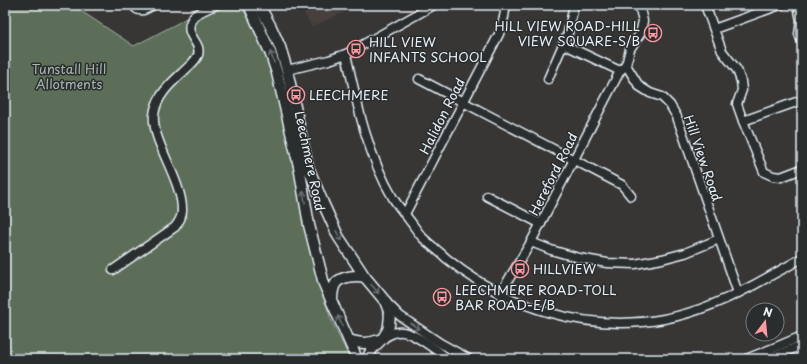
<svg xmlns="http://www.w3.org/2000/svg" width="807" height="364" font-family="'Playpen Sans',sans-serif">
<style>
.built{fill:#46413d}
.green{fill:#5c6e58;stroke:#a2b0a8}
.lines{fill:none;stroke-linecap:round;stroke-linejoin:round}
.minor-casing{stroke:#e8f1f8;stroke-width:11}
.major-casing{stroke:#e8f1f8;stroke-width:13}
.minor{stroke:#2a2d2e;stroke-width:8}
.major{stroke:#2a2d2e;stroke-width:10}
.oneway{stroke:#6c7275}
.labels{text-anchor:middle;stroke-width:3;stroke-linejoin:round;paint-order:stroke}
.poi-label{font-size:13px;fill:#e8f1f8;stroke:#2a2d2e;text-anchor:start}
.park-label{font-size:13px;fill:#a9b6b0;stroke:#2a2d2e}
.street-label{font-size:13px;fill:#e8f1f8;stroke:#2a2d2e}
</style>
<rect width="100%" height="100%" fill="#373635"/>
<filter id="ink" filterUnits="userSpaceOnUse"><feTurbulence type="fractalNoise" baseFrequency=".025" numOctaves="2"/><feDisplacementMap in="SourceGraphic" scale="8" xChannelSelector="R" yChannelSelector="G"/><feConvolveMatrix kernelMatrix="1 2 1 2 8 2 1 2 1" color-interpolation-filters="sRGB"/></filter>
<g filter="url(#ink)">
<polygon class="built" points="299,5 359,5 312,27"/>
<polygon class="green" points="5,5 72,5 134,46 178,23 207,5 240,5 257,32 272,70 319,284 332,322 350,359 5,359"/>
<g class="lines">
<defs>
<g id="minor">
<path d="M 133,5 C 139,14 145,10 153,5"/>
<polyline points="639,5 643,21 640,34 630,49 626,65 639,86 650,93 662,97 670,105 677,117 738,293"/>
<polyline points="705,5 722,51 737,70 741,81 742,90 737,104 743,121 764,172 773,176 781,177 802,169"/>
<polyline points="798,5 801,21 799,34 802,42"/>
<polyline points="714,29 780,5"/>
<polyline points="563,44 620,71"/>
<path d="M 346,54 C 357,104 367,154 393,198 C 398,206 404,213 410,221 C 414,226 418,233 423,238 C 430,245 439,251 446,258 C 507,308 586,333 664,319 C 701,312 737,295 770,276 C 781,270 792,264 802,258"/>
<polyline points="287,70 329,60 346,54 434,5"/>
<polyline points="419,79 622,185 631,196"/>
<polyline points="548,79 568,33 574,5"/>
<polyline points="743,121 802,100"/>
<polyline points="487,196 541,224"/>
<path d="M 405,214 L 499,34 C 502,25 506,15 505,5"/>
<polyline points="531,242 551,250 579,258 607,263 635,264 662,259 685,253 719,239"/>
<path d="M 113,270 L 175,227 C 179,222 182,217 182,211 C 183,189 164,158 157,136 C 155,129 153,122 154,115 C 156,96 171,83 184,71 C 190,65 195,62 198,55 C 202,42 184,36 191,21 C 192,19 193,17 194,16 C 198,13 211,7 216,5"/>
<polyline points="500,294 531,242 620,71 626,65"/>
<polyline points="387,303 400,316 440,343 469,359"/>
<path d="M 383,338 C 388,336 393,332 398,332 C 412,330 437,351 448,359"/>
<polyline points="746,359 776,347 802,336"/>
<polyline points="768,359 802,345"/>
</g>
<g id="major">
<polyline points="249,5 270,52 277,73 299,166 309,225 324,284 357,359"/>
<polyline points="259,5 271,27 280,47 287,70 308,167 323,203 338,236 365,277 385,301 390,314 389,325 388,330 383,338 372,349 367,359"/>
<path d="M 332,302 C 332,296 332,288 336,283 C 342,276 357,275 365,277"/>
<path d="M 349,340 C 361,344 368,344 379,340"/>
</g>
</defs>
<use href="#minor" class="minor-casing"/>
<use href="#major" class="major-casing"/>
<use href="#minor" class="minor"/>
<use href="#major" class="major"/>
</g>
<defs><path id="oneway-shaft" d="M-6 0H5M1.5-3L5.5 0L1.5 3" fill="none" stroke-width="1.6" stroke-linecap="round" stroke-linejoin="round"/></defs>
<g class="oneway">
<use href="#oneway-shaft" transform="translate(272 57) rotate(-110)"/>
<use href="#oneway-shaft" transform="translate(304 197) rotate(-100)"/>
<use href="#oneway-shaft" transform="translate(339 236) rotate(61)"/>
<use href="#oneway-shaft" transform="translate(375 289) rotate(50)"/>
<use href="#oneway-shaft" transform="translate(340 321) rotate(-114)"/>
<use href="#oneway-shaft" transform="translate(415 326) rotate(33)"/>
</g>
</g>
<defs>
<symbol id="bus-ring" viewBox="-11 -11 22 22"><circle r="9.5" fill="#2a2d2e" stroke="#ff9aa2" stroke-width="1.5"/><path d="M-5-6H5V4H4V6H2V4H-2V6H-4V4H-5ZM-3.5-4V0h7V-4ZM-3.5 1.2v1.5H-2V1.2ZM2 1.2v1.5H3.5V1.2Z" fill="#ff9aa2"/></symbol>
</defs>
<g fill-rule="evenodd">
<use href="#bus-ring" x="643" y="23" width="20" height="20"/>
<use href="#bus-ring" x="346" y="39" width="20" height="20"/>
<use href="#bus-ring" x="286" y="85" width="20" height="20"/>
<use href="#bus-ring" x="510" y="259" width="20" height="20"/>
<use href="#bus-ring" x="432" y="287" width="20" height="20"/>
</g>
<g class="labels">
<g class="poi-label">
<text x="640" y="31" text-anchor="end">HILL VIEW ROAD-HILL<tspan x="640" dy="15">VIEW SQUARE-S/B</tspan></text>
<text x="369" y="47">HILL VIEW<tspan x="369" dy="15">INFANTS SCHOOL</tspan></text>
<text x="309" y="100">LEECHMERE</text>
<text x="533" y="274">HILLVIEW</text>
<text x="455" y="295">LEECHMERE ROAD-TOLL<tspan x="455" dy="15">BAR ROAD-E/B</tspan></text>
</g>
<g class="park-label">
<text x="69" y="74">Tunstall Hill<tspan x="69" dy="15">Allotments</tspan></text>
</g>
<g class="street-label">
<text transform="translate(442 116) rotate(-63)" y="5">Halidon Road</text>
<text transform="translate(703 158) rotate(71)" y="5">Hill View Road</text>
<text transform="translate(310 161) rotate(78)" y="5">Leechmere Road</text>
<text transform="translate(553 174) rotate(-63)" y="5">Hereford Road</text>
</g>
</g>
<rect width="807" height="364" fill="none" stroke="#2a2d2e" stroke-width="20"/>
<rect x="10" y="10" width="787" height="344" fill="none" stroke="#e8f1f8" stroke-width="1.5" filter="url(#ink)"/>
<g transform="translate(765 322) rotate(16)"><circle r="19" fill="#2a2d2e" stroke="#767b7f"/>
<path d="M0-3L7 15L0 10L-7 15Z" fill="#ff9aa2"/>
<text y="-6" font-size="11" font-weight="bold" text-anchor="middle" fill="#e8f1f8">N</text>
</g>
</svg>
